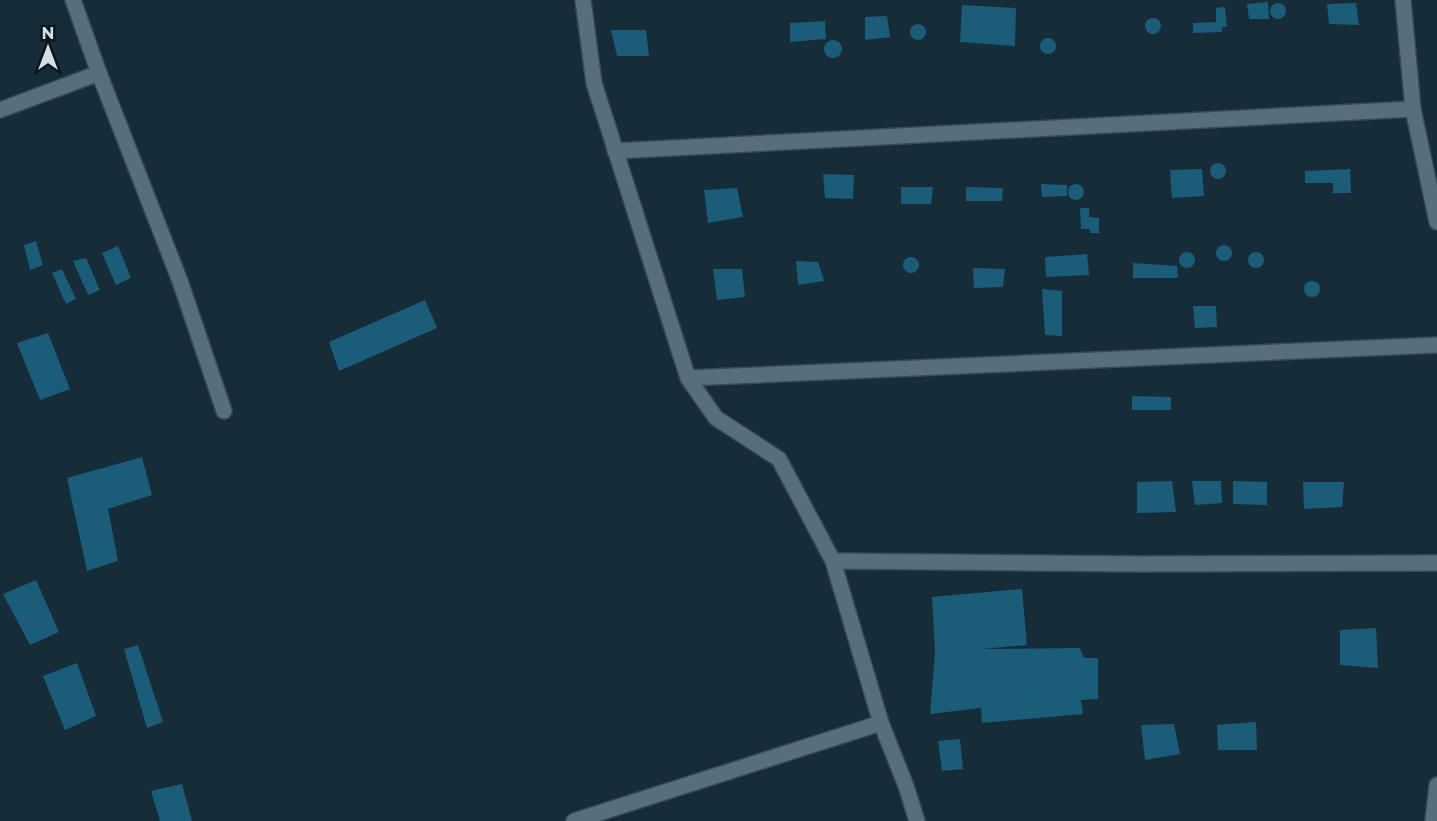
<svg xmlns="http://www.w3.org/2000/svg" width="1437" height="821" font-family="Montserrat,sans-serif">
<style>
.building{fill:#1b5c79}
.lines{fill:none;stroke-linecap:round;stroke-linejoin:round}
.minor-casing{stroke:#374953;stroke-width:18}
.minor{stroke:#576f7c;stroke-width:15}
</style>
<rect width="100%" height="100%" fill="#162c38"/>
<g class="building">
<polygon points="1268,2 1269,19 1249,19 1247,4"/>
<circle cx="1278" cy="11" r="8"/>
<polygon points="1356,3 1359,25 1329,24 1327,4"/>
<polygon points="962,5 1016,8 1015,46 960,42"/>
<polygon points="1225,7 1227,27 1222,27 1222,32 1193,33 1193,23 1216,22 1216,8"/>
<polygon points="887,16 890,37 865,40 865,17"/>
<circle cx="1153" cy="26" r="8"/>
<polygon points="825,21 826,39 790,42 790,23"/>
<circle cx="918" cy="32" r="8"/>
<polygon points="611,30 646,30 649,56 617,56"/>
<circle cx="1048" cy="46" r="8"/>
<circle cx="833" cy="49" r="9"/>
<circle cx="1218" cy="171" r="8"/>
<polygon points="1202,169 1204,196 1172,198 1170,170"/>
<polygon points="1350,169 1351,193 1333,193 1333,183 1305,183 1305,171"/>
<polygon points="823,174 854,175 853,199 825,198"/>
<circle cx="1076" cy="192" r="8"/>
<polygon points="1041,184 1067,185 1067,196 1042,197"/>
<polygon points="901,187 933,187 931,204 901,204"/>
<polygon points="966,187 1003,188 1002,201 966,201"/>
<polygon points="737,188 743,217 708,223 704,190"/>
<polygon points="1080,208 1089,208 1089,217 1099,218 1099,233 1090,233 1090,229 1081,229"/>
<polygon points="36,241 43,265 30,270 24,245"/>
<circle cx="1224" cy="253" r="8"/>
<polygon points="118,246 131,278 116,285 102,253"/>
<circle cx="1187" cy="260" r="8"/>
<circle cx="1256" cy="260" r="8"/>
<polygon points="1087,254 1089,275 1046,277 1045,257"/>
<circle cx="911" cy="265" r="8"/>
<polygon points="86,258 100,290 88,295 73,261"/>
<polygon points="796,261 818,262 824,281 798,285"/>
<polygon points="1133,263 1177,266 1178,278 1133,278"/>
<polygon points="973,268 1005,269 1003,287 974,288"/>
<polygon points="62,269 76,299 66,304 52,273"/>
<polygon points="713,269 742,269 745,297 717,300"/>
<circle cx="1312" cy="289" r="8"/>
<polygon points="1042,289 1062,291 1062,336 1045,335"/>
<polygon points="425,300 437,328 339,371 329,342"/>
<polygon points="1193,306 1216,306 1217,327 1195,328"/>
<polygon points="48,333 70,389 40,400 17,343"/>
<polygon points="1132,396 1171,397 1171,410 1132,410"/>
<polygon points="142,457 152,495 108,509 118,561 87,571 67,478"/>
<polygon points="1172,481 1176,512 1137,513 1137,482"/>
<polygon points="1192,481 1221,481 1222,503 1195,505"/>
<polygon points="1233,481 1267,482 1267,505 1233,504"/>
<polygon points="1303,482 1344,482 1342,507 1304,509"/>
<polygon points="36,580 59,632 30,645 3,594"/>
<polygon points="1022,589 1027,645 982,649 1080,648 1084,658 1098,658 1098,699 1081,700 1083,714 982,723 981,708 930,714 935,653 932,597"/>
<polygon points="1376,628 1378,668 1340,665 1340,630"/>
<polygon points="138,645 163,722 147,728 124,649"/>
<polygon points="77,663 96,716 65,730 43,676"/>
<polygon points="1256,722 1257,750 1218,750 1217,725"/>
<polygon points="1174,724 1180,754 1145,760 1141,725"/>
<polygon points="960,739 963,769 942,771 938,741"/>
<polygon points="182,784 192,821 160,821 151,791"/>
</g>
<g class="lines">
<defs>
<g id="minor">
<polyline points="73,0 99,73 180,281 224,411"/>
<polyline points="583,0 594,83 688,378 716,418 779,459 833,561 881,723 906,786 917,821"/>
<polyline points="1403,0 1413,109 1437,222"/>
<polyline points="0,110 99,73"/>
<polyline points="615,151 1413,109"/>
<polyline points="688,378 1437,345"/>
<polyline points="833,561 1139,564 1437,563"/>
<polyline points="574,821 881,723"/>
<polyline points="1433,821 1437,785"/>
</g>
</defs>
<use href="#minor" class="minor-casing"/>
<use href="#minor" class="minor"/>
</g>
<g transform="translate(48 48)" stroke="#0a1318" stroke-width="4.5" paint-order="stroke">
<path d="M0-4.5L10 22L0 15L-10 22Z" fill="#d1dee6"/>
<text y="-9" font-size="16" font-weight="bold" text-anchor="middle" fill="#d1dee6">N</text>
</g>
</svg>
